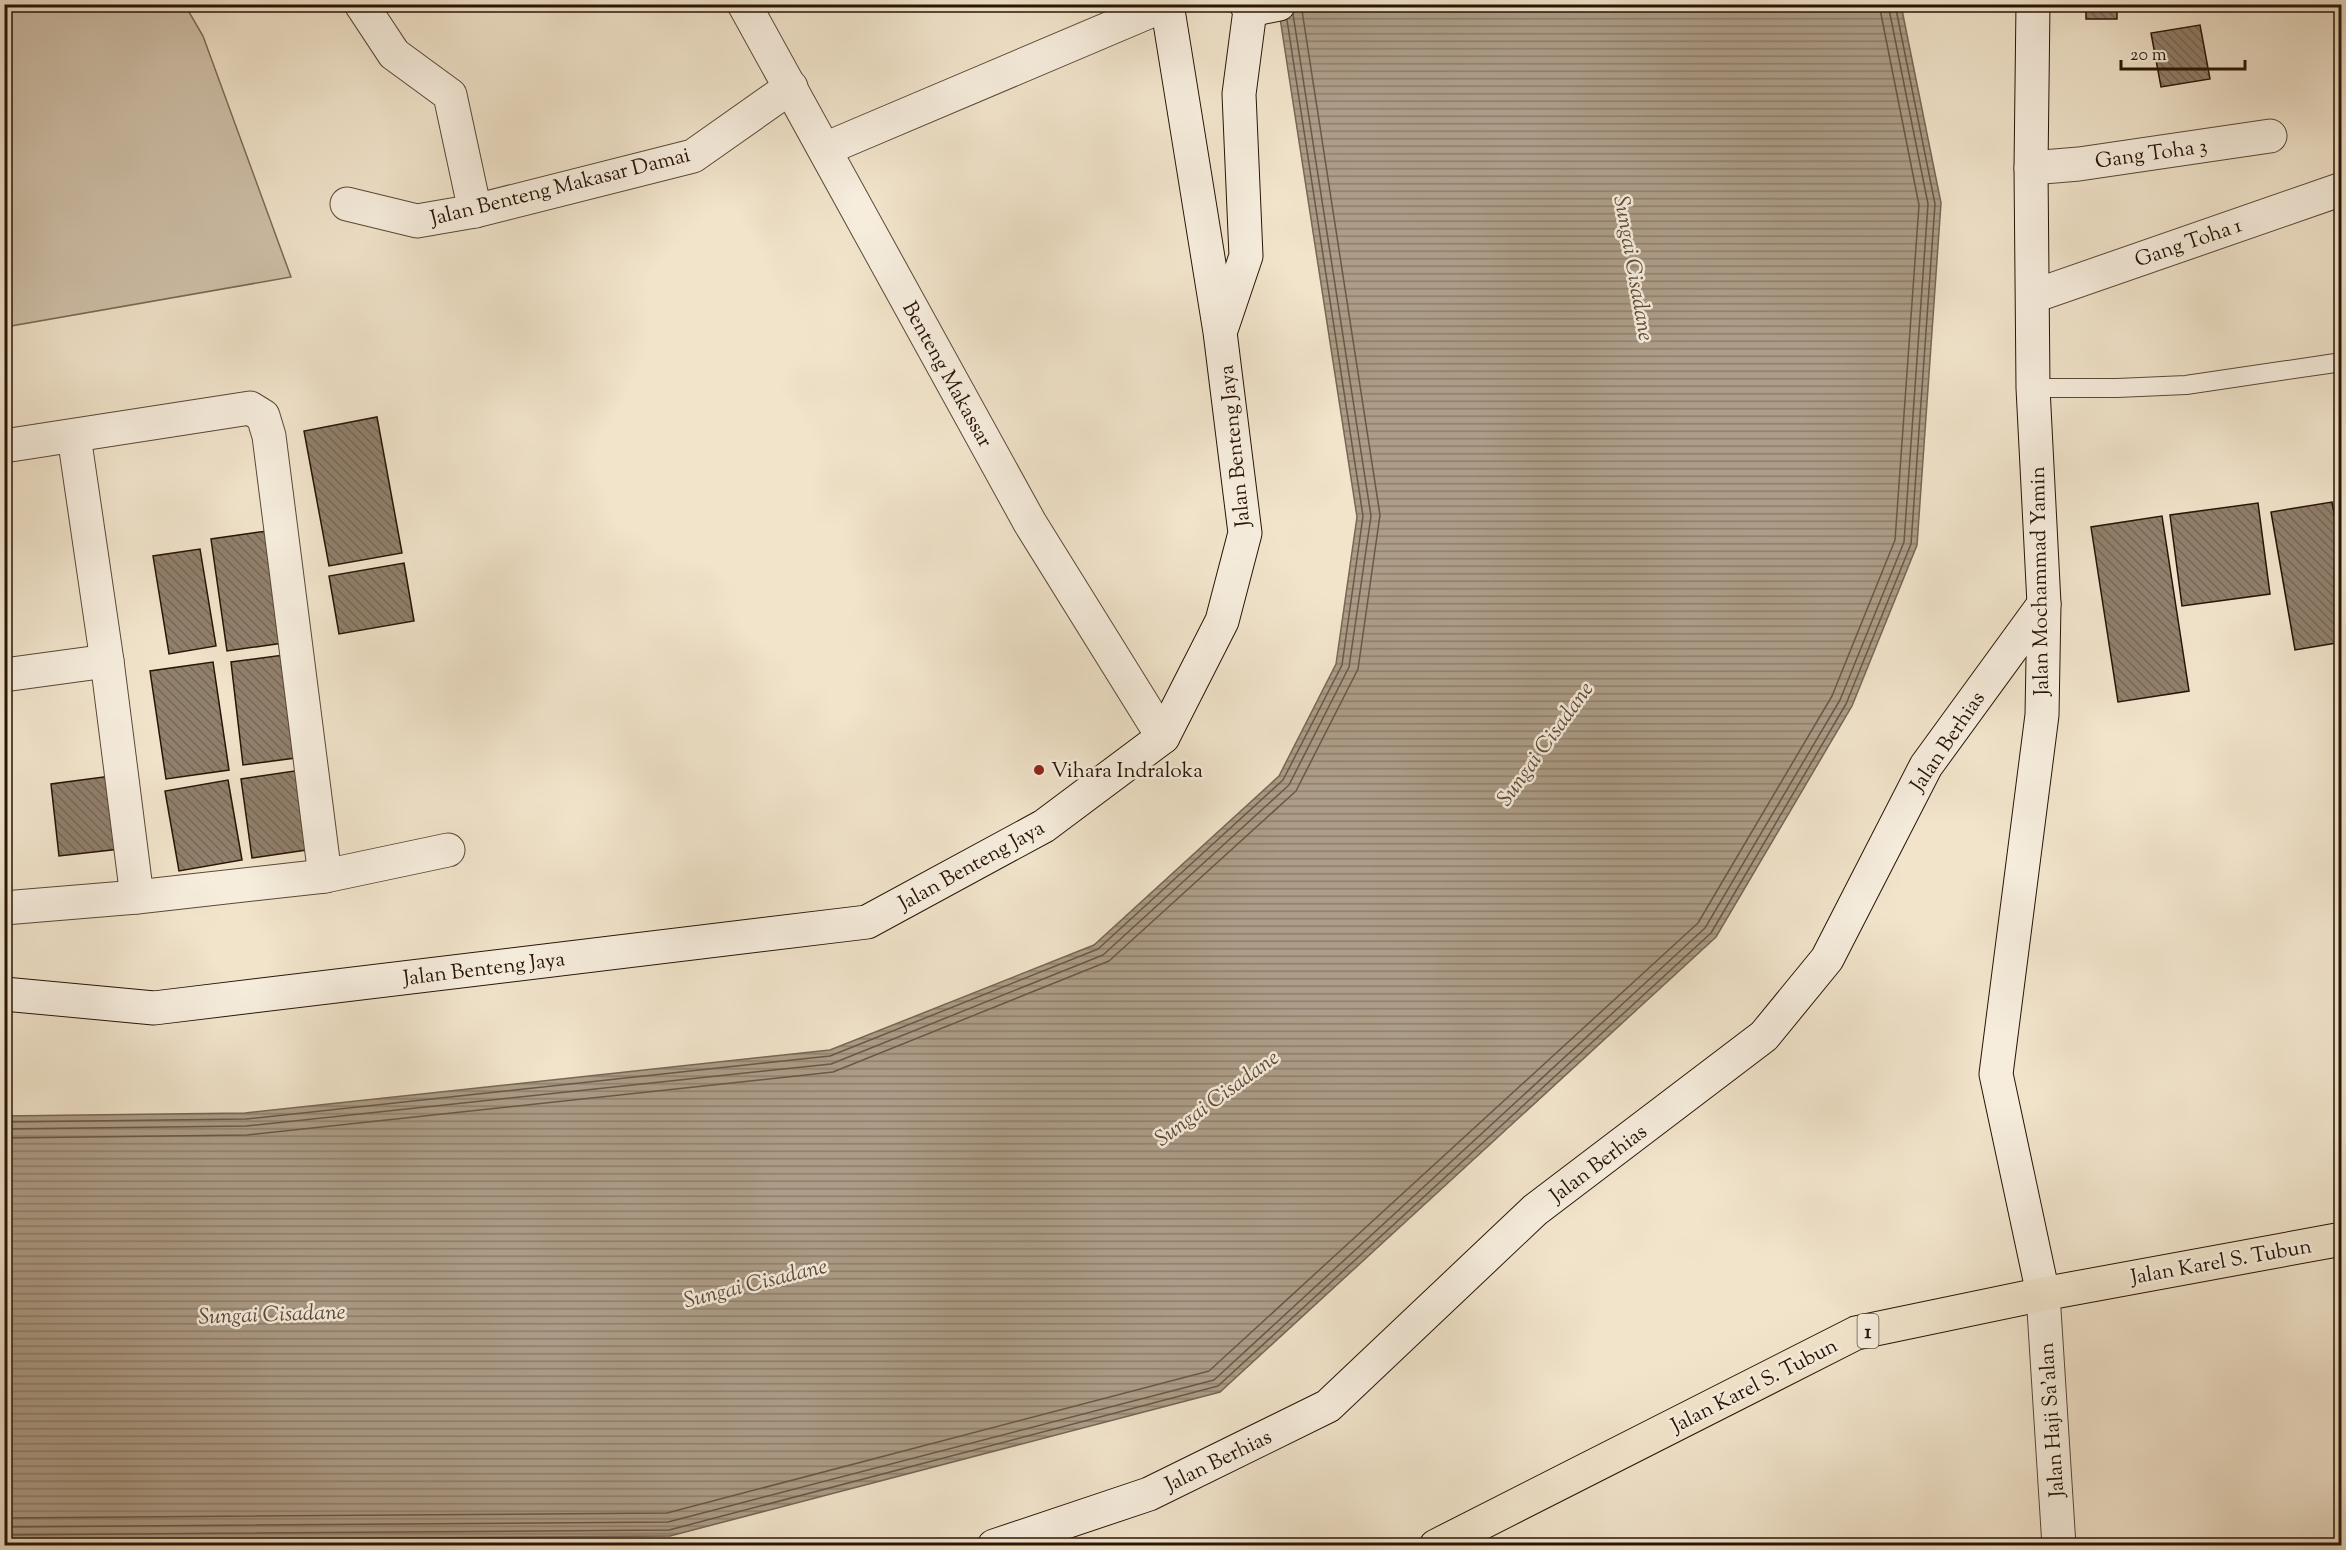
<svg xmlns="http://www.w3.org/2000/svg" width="2346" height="1550" font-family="'Sorts Mill Goudy',serif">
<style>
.grass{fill:#cfc1aa;stroke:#7c6a58;stroke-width:1.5}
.water{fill:url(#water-rules);stroke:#786654;stroke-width:1.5}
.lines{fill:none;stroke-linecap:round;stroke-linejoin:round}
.shore{stroke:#6a5847;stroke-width:1.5}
.building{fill:url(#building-back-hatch);stroke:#281406;stroke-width:1.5}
.lane-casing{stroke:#5a4837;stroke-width:20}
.street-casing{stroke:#5a4837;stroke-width:35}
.secondary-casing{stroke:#281406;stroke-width:35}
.highway-casing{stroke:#281406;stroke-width:35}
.lane{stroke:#f6eddd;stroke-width:18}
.street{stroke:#f6eddd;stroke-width:33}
.secondary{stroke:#f6eddd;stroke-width:33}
.highway{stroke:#f1e4cb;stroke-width:33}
.poi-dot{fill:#8f2418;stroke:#f6eddd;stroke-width:2}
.labels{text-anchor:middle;stroke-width:5;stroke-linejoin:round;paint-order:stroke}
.shield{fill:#f6eddd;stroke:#665546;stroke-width:1.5}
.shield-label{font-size:20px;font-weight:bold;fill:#281406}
.street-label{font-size:21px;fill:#281406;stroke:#f6eddd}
.poi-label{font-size:21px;fill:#281406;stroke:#f6eddd;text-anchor:start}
.water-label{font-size:22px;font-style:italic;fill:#5d4b3a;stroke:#f6eddd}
</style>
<defs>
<pattern id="water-rules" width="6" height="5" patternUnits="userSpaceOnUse" patternTransform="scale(1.5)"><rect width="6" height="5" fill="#ad9d88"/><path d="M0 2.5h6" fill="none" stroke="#8d7f6d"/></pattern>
<pattern id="building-back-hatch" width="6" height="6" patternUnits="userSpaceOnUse" patternTransform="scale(1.5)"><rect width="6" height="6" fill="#91806c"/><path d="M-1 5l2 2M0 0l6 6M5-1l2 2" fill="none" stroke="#766857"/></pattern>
</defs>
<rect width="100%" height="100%" fill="#f1e4cb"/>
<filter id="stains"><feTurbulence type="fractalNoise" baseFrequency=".00333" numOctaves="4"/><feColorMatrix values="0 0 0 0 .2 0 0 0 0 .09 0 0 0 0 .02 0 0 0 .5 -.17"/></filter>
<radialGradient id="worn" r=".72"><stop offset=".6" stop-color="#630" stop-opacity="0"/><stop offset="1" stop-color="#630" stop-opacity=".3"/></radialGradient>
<polygon class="grass" points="5,4 185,5 203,36 291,277 5,327"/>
<polygon class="water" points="1278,5 1901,5 1941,203 1917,545 1852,706 1716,937 1220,1392 670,1536 5,1541 4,1116 245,1113 830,1050 1094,945 1279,776 1336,664 1357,517"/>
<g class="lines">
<g class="shore">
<polyline points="4,1122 246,1119 830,1056 1098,949 1283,780 1342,665 1363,516 1287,20"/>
<polyline points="4,1129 246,1126 831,1064 1103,955 1289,785 1349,667 1371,516 1293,14"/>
<polyline points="4,1138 247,1135 833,1072 1109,961 1296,791 1358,669 1380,515 1301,4"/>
<polyline points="4,1518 667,1513 1209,1371 1698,923 1832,696 1895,540 1919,205 1879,4"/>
<polyline points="4,1527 668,1522 1214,1380 1705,928 1840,700 1904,542 1928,204 1888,4"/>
<polyline points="4,1535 669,1530 1218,1386 1711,933 1846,704 1911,544 1935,204 1895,4"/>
</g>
</g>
<g class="building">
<rect x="2086" y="4" width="31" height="15"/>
<polygon points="2169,4 2201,4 2201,7 2169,9"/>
<polygon points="2200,25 2210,79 2161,87 2151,33"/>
<polygon points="377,417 402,553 329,566 304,431"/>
<polygon points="2332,502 2342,558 2342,642 2295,650 2271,512"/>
<polygon points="2258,503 2270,594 2182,606 2170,515"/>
<polygon points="2162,516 2189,691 2118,702 2091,527"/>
<polygon points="267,531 283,643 227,651 211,539"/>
<polygon points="200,549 216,646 169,654 153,556"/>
<polygon points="404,563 414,621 339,634 329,576"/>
<polygon points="291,654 303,757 243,765 231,662"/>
<polygon points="213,662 229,770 166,779 150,671"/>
<polygon points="301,770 313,849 252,858 241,779"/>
<polygon points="111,776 120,849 59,856 51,784"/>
<polygon points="228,780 242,860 179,871 165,791"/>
</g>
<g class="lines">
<defs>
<polyline id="lane" points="2033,388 2117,388 2186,385 2342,362"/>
<g id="street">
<polyline points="361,4 394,54 450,95 475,211"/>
<polyline points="744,4 1030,523 1163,737"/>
<polyline points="825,149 1167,4"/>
<polyline points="2031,168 2079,164 2270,136"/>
<polyline points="347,204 417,221 475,211 693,156 791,87"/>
<polyline points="2034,296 2342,189"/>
<polyline points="74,436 107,661 137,897"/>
<polyline points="4,446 250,408 263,416 269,436 325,876"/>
<polyline points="4,675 107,661"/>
<polyline points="4,908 137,897 325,876 448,850"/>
<polyline points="2043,1294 2059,1546"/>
</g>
<g id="secondary">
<polyline points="2033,4 2031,168 2033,388 2044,604 2042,715 1996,1074 2043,1294"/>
<polyline points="1250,10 1279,4"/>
<polyline points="1222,327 1246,256 1239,94 1250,10 1246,4"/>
<polyline points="4,994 154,1008 867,922 1044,826 1163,737 1222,621 1245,533 1220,332 1167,4"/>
<polyline points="994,1546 1149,1494 1328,1406 1535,1210 1764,1036 1827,959 1926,766 2044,604"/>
</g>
<polyline id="highway" points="1436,1546 1856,1333 2043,1294 2342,1239"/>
</defs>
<use href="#lane" class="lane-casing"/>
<use href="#street" class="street-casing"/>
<use href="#secondary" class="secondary-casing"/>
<use href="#highway" class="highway-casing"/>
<use href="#lane" class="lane"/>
<use href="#street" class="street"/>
<use href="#secondary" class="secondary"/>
<use href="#highway" class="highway"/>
</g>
<circle class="poi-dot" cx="1039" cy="770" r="6"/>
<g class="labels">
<rect class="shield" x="1857.5" y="1314" width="21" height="34" rx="4.5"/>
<g class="shield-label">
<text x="1868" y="1338">1</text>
</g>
<g class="street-label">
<text transform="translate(2151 153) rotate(-8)" y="7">Gang Toha 3</text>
<text transform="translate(560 186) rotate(-14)" y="7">Jalan Benteng Makasar Damai</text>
<text transform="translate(2188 242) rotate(-19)" y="7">Gang Toha 1</text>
<text transform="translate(948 374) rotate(61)" y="7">Benteng Makassar</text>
<text transform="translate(1234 446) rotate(-96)" y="7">Jalan Benteng Jaya</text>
<text transform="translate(2039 581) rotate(-91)" y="7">Jalan Mochammad Yamin</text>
<text transform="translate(1947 741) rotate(-56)" y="7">Jalan Berhias</text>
<text transform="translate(971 865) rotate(-29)" y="7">Jalan Benteng Jaya</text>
<text transform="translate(484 968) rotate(-7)" y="7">Jalan Benteng Jaya</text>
<text transform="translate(1598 1163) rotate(-37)" y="7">Jalan Berhias</text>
<text transform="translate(2221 1261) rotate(-10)" y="7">Jalan Karel S. Tubun</text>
<text transform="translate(1754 1385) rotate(-27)" y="7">Jalan Karel S. Tubun</text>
<text transform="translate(2051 1420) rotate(-94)" y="7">Jalan Haji Sa'alan</text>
<text transform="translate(1218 1460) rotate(-26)" y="7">Jalan Berhias</text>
</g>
<g class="poi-label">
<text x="1051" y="777">Vihara Indraloka</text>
</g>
<g class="water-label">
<text transform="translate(1635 268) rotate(80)" y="8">Sungai Cisadane</text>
<text transform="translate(1544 743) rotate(-54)" y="8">Sungai Cisadane</text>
<text transform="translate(1216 1097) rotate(-36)" y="8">Sungai Cisadane</text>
<text transform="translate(755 1282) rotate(-14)" y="8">Sungai Cisadane</text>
<text transform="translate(272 1313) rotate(-2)" y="8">Sungai Cisadane</text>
</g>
</g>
<rect width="2346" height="1550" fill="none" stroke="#f1e4cb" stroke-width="24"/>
<rect x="6" y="6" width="2334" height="1538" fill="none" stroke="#281406" stroke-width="3"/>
<rect x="12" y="12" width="2322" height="1526" fill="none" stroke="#281406" stroke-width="1.5"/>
<path d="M2121 60v9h124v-9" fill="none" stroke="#281406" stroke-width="3"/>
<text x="2130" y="60" font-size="18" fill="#281406" stroke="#f6eddd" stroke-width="4.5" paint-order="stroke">20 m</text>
<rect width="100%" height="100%" filter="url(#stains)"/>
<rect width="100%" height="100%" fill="url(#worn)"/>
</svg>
